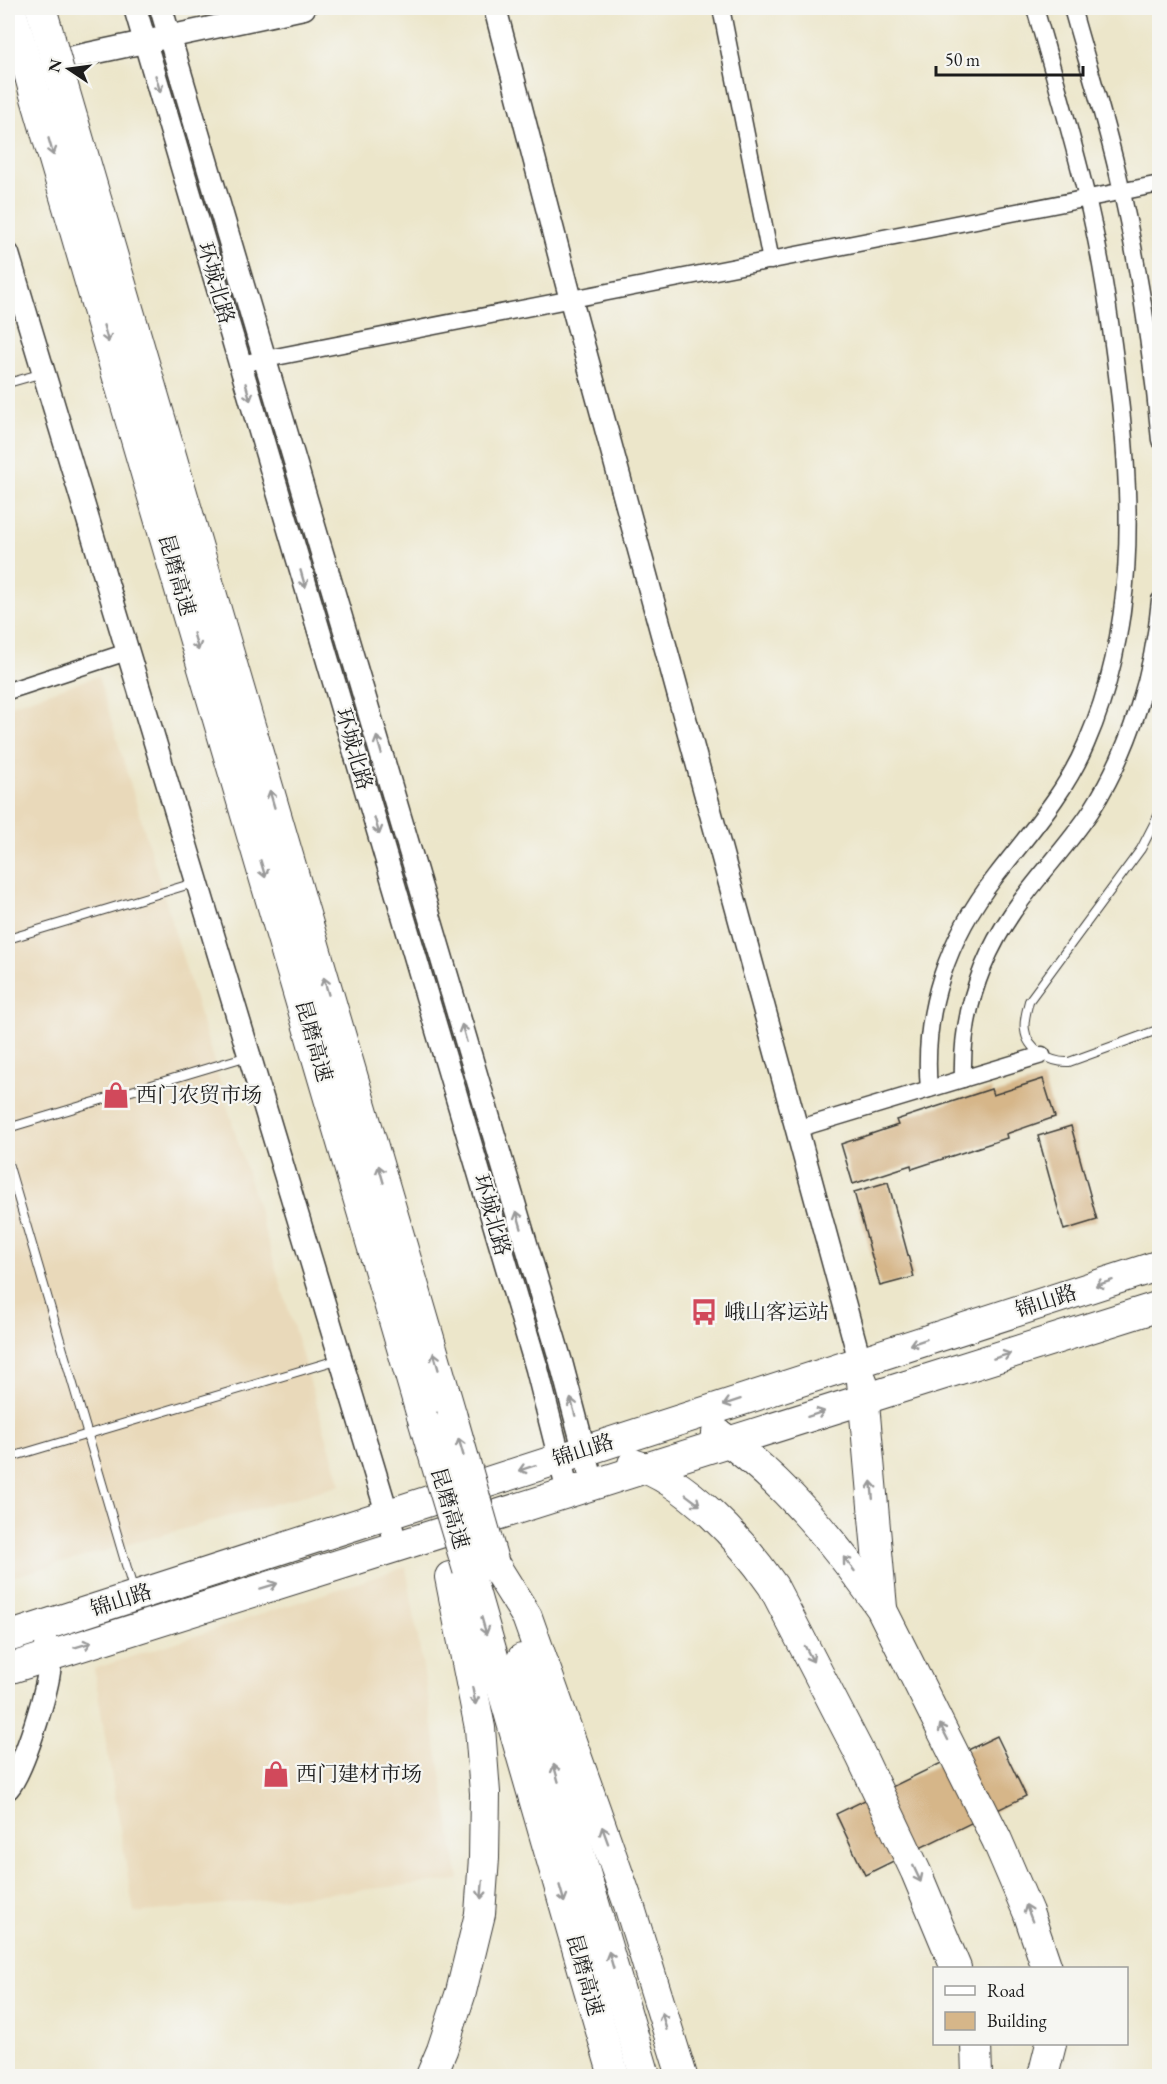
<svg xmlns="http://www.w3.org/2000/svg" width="1167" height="2084" font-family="'EB Garamond','Noto Serif SC',serif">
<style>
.built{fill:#e9d9ba}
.building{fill:#d6b689}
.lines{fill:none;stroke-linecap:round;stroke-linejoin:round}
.lane-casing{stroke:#3b3a36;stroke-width:10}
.street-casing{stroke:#3b3a36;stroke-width:19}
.secondary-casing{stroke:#3b3a36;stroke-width:25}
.highway-casing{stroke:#3b3a36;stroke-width:32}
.lane{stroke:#fff;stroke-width:8}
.street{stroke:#fff;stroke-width:16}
.secondary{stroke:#fff;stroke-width:22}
.highway{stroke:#fff;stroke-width:30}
.highway-bridge-casing{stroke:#3b3a36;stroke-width:32;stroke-linecap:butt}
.highway-bridge{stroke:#fff;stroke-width:30}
.oneway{stroke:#999}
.labels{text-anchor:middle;stroke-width:4.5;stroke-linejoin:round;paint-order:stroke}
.street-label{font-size:21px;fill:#1c1c1c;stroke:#f6f6f2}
.poi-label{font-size:21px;fill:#1c1c1c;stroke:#f6f6f2;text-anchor:start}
</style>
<rect width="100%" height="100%" fill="#f6f6f2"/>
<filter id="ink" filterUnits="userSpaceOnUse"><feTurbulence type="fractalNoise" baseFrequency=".0167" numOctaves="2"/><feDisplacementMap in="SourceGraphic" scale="12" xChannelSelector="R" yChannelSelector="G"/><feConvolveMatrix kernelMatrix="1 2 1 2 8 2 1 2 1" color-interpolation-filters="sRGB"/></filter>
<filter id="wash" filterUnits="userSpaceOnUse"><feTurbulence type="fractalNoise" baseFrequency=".008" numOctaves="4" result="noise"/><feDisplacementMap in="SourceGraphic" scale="24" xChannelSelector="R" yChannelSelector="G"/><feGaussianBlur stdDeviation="1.35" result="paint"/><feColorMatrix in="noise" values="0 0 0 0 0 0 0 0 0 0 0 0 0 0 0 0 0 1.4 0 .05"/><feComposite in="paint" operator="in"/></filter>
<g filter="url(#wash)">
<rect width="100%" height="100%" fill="#ece6ca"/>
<g class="built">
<polygon points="98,676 341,1485 8,1578 8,706"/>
<polygon points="406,1567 459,1880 134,1913 94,1669"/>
</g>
<g id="blocks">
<g class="building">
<polygon points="1043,1079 1055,1117 1006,1134 1007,1138 912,1169 911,1165 853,1184 841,1144 898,1125 896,1120 991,1089 993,1095"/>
<polygon points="1071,1126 1097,1220 1064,1230 1038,1136"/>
<polygon points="888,1182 914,1277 880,1286 854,1192"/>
<polygon points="997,1736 1026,1796 865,1875 836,1814"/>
</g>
</g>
</g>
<g filter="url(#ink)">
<use href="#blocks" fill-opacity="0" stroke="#3b3a36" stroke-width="1.5"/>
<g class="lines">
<defs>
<g id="lane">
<polyline points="8,383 43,373"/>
<path d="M 1160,812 L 1141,849 L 1029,1001 C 1027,1010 1023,1021 1025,1030 C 1027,1050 1051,1063 1069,1062 L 1160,1029"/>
<polyline points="8,939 197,882"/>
<polyline points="8,1128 248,1056"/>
<polyline points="8,1163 134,1592"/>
<polyline points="8,1458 340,1359"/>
</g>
<g id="street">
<polyline points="721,8 771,261"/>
<path d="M 1072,8 C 1088,66 1107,124 1120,183 C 1139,268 1152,354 1160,440"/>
<polyline points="240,364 1160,184"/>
<polyline points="8,691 127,652"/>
<path d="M 963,1079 C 961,1018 978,963 1013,912 C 1037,877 1067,847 1091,811 C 1130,750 1154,672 1160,600"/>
<path d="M 929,1089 C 922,1011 948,937 996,876 C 1029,833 1065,794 1086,744 C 1136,630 1133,503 1118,383 C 1110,318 1101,253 1085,190 C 1070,129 1052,68 1035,8"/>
<polyline points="797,1129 1042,1055"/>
</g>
<g id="secondary">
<polyline points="135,8 537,1369 568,1492"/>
<polyline points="161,8 561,1362 593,1484"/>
<polyline points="495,8 571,300 860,1361"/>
<polyline points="8,71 304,8"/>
<polyline points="8,254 397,1546"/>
<path d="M 8,1788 C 23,1771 53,1678 50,1655 C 50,1651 47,1646 46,1642"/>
</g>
<g id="highway">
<polyline points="10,8 22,48"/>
<polyline points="41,8 50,39"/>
<polyline points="63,86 452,1417"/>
<polyline points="34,91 422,1416"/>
<polyline points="862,1381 882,1608"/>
<path d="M 717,1433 C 783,1479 835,1543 881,1608 L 997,1840 L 1028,1912 L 1047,1968"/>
<path d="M 633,1464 C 687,1480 742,1541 773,1586 L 861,1756 L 916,1872 L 956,1968"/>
<polyline points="494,1564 527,1617 629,1905 682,2076"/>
<polyline points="468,1570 614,2076"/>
<polyline points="8,1637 1160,1265"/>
<polyline points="522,1659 645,2076"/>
<polyline points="8,1669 1160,1306"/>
<polyline points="976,2044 977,2076"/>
<polyline points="431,2076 442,2050 461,1992 480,1914 484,1858 485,1793 480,1728 450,1577"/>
<polyline points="1043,2076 1051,2044"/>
</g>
</defs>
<use href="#lane" class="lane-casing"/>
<use href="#street" class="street-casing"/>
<use href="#secondary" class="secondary-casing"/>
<use href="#highway" class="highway-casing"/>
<use href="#lane" class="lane"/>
<use href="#street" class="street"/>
<use href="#secondary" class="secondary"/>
<use href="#highway" class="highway"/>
<defs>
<g id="highway-bridge">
<polyline points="50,39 63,86"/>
<polyline points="22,48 34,91"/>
<polyline points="422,1416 468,1570"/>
<polyline points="452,1417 494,1564"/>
</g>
</defs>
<use href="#highway-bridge" class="highway-bridge-casing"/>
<use href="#highway-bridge" class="highway-bridge"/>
</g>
<defs><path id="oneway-shaft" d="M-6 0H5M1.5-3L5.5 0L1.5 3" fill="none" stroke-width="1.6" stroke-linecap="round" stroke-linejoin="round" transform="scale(1.5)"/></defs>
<g class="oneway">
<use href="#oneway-shaft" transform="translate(158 84) rotate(74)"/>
<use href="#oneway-shaft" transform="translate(51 147) rotate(74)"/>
<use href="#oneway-shaft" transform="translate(106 334) rotate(74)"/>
<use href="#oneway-shaft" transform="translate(248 392) rotate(74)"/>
<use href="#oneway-shaft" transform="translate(303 579) rotate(74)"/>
<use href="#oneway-shaft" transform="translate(196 642) rotate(74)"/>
<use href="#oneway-shaft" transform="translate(379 745) rotate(-106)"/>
<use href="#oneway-shaft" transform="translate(272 799) rotate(-106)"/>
<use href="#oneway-shaft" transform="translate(377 826) rotate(74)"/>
<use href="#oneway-shaft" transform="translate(263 869) rotate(74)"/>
<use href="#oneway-shaft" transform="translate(326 986) rotate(-106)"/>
<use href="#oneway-shaft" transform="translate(464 1033) rotate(-106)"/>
<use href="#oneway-shaft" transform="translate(381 1174) rotate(-106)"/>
<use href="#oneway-shaft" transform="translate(519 1220) rotate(-106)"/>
<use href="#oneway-shaft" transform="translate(1104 1283) rotate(162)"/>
<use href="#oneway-shaft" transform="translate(918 1342) rotate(162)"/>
<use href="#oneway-shaft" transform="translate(1002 1356) rotate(-17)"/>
<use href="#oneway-shaft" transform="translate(436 1361) rotate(-106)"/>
<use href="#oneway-shaft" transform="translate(732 1402) rotate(162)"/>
<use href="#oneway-shaft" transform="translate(573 1407) rotate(-105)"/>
<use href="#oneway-shaft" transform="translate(816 1414) rotate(-18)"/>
<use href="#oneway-shaft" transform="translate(461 1447) rotate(-106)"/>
<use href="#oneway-shaft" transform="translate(527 1468) rotate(162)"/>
<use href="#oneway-shaft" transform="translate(872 1490) rotate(-95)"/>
<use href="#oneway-shaft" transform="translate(693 1500) rotate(37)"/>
<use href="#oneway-shaft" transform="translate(849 1564) rotate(-128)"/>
<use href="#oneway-shaft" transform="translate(269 1586) rotate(-17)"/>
<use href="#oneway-shaft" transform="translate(484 1626) rotate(74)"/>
<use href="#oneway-shaft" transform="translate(83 1645) rotate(-17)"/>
<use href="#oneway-shaft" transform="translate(809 1654) rotate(62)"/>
<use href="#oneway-shaft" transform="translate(474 1696) rotate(79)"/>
<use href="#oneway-shaft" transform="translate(944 1732) rotate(-117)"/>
<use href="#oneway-shaft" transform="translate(556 1773) rotate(-106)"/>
<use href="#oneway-shaft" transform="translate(605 1835) rotate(-110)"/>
<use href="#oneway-shaft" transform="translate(917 1874) rotate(65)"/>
<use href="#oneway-shaft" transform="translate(482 1890) rotate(95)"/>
<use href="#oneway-shaft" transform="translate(562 1894) rotate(74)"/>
<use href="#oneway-shaft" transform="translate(1029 1913) rotate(-111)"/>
<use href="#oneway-shaft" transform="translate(611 1960) rotate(-106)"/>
<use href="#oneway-shaft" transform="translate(664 2021) rotate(-106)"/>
</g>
</g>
<defs>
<symbol id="shop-bare" viewBox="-9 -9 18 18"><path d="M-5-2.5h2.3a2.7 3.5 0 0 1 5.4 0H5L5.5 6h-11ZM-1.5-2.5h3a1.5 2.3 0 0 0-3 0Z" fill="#d1495b" stroke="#f6f6f2" stroke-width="2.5" paint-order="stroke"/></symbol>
<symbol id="bus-bare" viewBox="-9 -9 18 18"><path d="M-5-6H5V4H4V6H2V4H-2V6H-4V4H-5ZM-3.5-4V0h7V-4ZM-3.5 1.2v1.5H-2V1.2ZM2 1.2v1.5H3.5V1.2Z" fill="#d1495b" stroke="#f6f6f2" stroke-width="2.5" paint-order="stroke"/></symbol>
</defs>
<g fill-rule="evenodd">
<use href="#shop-bare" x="97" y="1076" width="38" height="38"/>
<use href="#bus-bare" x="685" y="1293" width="38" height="38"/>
<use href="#shop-bare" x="257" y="1755" width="38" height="38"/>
</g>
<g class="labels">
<g class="street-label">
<text transform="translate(216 283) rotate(74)" y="7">环城北路</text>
<text transform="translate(177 575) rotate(74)" y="7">昆磨高速</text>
<text transform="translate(354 749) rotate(74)" y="7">环城北路</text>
<text transform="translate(314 1041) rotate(74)" y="7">昆磨高速</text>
<text transform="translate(492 1215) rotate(74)" y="7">环城北路</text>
<text transform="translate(1046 1301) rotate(-18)" y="7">锦山路</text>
<text transform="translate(583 1450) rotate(-18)" y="7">锦山路</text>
<text transform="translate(450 1508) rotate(73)" y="7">昆磨高速</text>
<text transform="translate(121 1600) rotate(-18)" y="7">锦山路</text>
<text transform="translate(585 1975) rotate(74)" y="7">昆磨高速</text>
</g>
<g class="poi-label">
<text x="136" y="1102">西门农贸市场</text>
<text x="724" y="1319">峨山客运站</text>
<text x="296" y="1781">西门建材市场</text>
</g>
</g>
<rect width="1167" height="2084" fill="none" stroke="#f6f6f2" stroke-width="30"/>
<rect x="933" y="1967" width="195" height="78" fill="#f6f6f2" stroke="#9f9f9c" stroke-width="1.5"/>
<rect x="945" y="1986" width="30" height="9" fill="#ffffff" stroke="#9f9f9c" stroke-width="1.5"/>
<text x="987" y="1997" font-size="18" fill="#1c1c1c">Road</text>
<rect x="945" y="2012" width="30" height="18" fill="#d6b689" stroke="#9f9f9c" stroke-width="1.5"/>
<text x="987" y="2027" font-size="18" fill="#1c1c1c">Building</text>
<g transform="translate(69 69) rotate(283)" stroke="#f6f6f2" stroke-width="4.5" paint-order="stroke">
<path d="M0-4.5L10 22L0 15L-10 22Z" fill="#1c1c1c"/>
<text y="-9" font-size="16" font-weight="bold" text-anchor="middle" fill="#1c1c1c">N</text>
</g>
<path d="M936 66v9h147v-9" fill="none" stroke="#1c1c1c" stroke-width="3"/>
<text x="945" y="66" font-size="18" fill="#1c1c1c" stroke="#f6f6f2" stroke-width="4.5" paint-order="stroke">50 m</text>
</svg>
